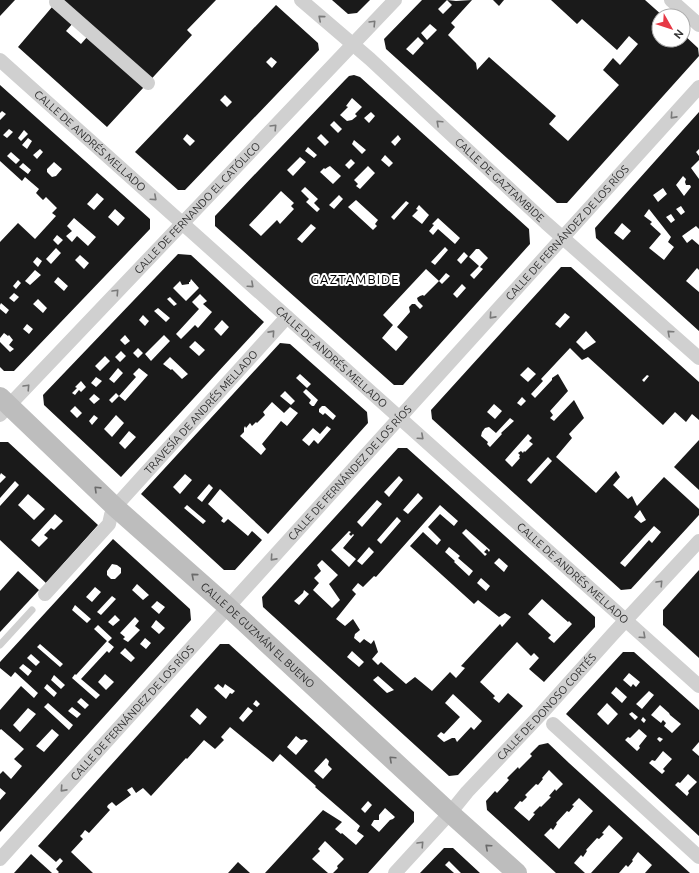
<svg xmlns="http://www.w3.org/2000/svg" width="699" height="873" font-family="Ubuntu,sans-serif">
<style>
.building{fill:#1a1a1a;fill-rule:evenodd}
.lines{fill:none;stroke-linecap:round;stroke-linejoin:round}
.lane{stroke:#d0d0d0;stroke-width:7}
.street{stroke:#d0d0d0;stroke-width:14}
.secondary{stroke:#bdbdbd;stroke-width:20}
.oneway{stroke:#7a7a7a}
.oneway2{stroke:#6a6a6a}
.labels{text-anchor:middle;stroke-width:4;stroke-linejoin:round;paint-order:stroke}
.street-label{font-size:11px;fill:#333;stroke:#fff}
.quarter-label{font-size:13px;letter-spacing:1px;fill:#000;stroke:#fff}
</style>
<rect width="100%" height="100%" fill="#fff"/>
<g class="building">
<polygon points="0,0 15,0 0,16"/>
<path d="M 58,0 L 216,0 L 187,30 L 192,35 L 107,127 L 18,47 ZM 73,23 L 88,36 L 81,44 L 66,31 Z"/>
<polygon points="332,0 370,0 357,13 348,14"/>
<path d="M 422,0 L 447,0 L 438,9 L 443,14 L 452,5 L 447,0 L 456,1 L 472,0 L 451,23 L 455,27 L 448,35 L 476,63 L 477,70 L 489,57 L 556,116 L 549,124 L 568,141 L 619,85 L 603,70 L 613,58 L 620,65 L 638,44 L 629,36 L 617,50 L 582,19 L 577,24 L 551,0 L 645,0 L 663,16 L 659,16 L 659,40 L 683,40 L 683,34 L 698,48 L 699,56 L 567,203 L 557,203 L 386,49 L 384,39 ZM 430,24 L 437,30 L 427,40 L 421,33 ZM 418,37 L 424,43 L 413,55 L 406,49 Z"/>
<polygon points="493,0 504,0 499,6"/>
<path d="M 276,5 L 318,43 L 319,50 L 185,190 L 178,190 L 135,152 ZM 271,57 L 277,62 L 272,68 L 266,62 ZM 225,95 L 232,102 L 227,107 L 220,100 ZM 187,134 L 195,141 L 190,146 L 183,139 Z"/>
<path d="M 354,75 L 360,77 L 529,229 L 530,244 L 403,385 L 394,385 L 215,226 L 215,216 L 345,80 L 349,76 ZM 352,98 L 362,107 L 355,114 L 357,116 L 352,120 L 347,121 L 340,115 L 348,107 L 346,106 ZM 371,112 L 375,116 L 369,123 L 364,118 ZM 334,121 L 342,129 L 338,133 L 330,125 ZM 321,134 L 329,142 L 325,146 L 317,138 ZM 398,135 L 401,139 L 395,146 L 391,142 ZM 354,140 L 366,150 L 362,154 L 352,144 ZM 308,147 L 317,155 L 314,158 L 305,151 ZM 385,155 L 393,163 L 389,167 L 381,160 ZM 300,157 L 306,162 L 293,176 L 287,170 ZM 351,159 L 355,163 L 349,169 L 345,165 ZM 330,166 L 341,176 L 333,184 L 320,172 L 324,168 L 325,169 L 328,167 ZM 368,166 L 375,173 L 360,189 L 356,186 L 358,184 L 354,180 ZM 305,187 L 318,199 L 314,203 L 320,209 L 317,212 L 306,202 L 309,199 L 301,191 ZM 281,191 L 294,203 L 291,206 L 294,209 L 280,224 L 277,220 L 261,236 L 249,225 ZM 339,195 L 343,199 L 334,209 L 329,205 ZM 356,200 L 378,220 L 375,224 L 377,226 L 373,230 L 348,207 ZM 406,201 L 409,203 L 394,220 L 391,217 ZM 419,205 L 429,215 L 422,224 L 412,216 L 418,210 L 416,209 ZM 438,218 L 460,238 L 455,244 L 438,229 L 433,235 L 429,231 L 434,225 L 432,224 ZM 311,224 L 316,228 L 302,243 L 297,239 ZM 445,247 L 448,250 L 435,265 L 431,262 ZM 476,249 L 479,249 L 488,258 L 480,267 L 483,269 L 474,279 L 470,275 L 479,266 L 469,257 ZM 464,252 L 468,256 L 461,264 L 457,260 ZM 426,269 L 439,281 L 446,273 L 450,276 L 442,284 L 439,281 L 424,296 L 423,295 L 420,296 L 417,298 L 418,301 L 423,306 L 420,309 L 415,304 L 412,304 L 409,307 L 410,312 L 397,327 L 408,337 L 396,351 L 382,338 L 393,325 L 383,315 ZM 462,284 L 466,288 L 457,298 L 453,294 Z"/>
<path d="M 0,85 L 150,219 L 150,229 L 14,371 L 4,371 L 0,367 L 0,342 L 10,352 L 14,349 L 9,345 L 13,340 L 9,335 L 8,336 L 4,333 L 0,338 L 0,309 L 6,314 L 9,310 L 1,303 L 0,305 L 0,242 L 18,223 L 35,239 L 56,216 L 52,213 L 57,208 L 46,197 L 43,200 L 36,193 L 39,189 L 25,177 L 22,181 L 0,161 L 0,120 L 6,114 L 2,111 L 0,113 ZM 9,129 L 13,132 L 7,138 L 3,135 ZM 24,130 L 28,134 L 21,141 L 18,138 ZM 28,138 L 32,141 L 27,149 L 22,145 ZM 40,149 L 43,152 L 37,159 L 33,155 ZM 11,152 L 20,160 L 16,164 L 7,156 ZM 54,162 L 62,169 L 56,176 L 52,177 L 47,172 L 47,169 ZM 23,163 L 31,170 L 28,174 L 19,167 ZM 97,193 L 104,199 L 94,210 L 87,204 ZM 115,209 L 125,218 L 118,226 L 108,217 ZM 74,218 L 96,237 L 88,246 L 77,236 L 72,242 L 66,236 L 72,231 L 67,226 ZM 57,235 L 63,240 L 58,245 L 53,240 ZM 56,248 L 61,253 L 51,264 L 46,259 ZM 80,255 L 89,263 L 84,269 L 75,260 ZM 37,257 L 42,261 L 38,267 L 33,262 ZM 35,270 L 41,275 L 30,285 L 25,281 ZM 58,277 L 68,286 L 64,291 L 54,282 ZM 18,280 L 21,283 L 16,289 L 13,286 ZM 14,293 L 19,297 L 14,302 L 9,298 ZM 38,299 L 47,308 L 43,313 L 33,304 ZM 27,324 L 33,329 L 29,334 L 23,329 Z"/>
<path d="M 699,112 L 699,149 L 696,152 L 699,156 L 699,160 L 691,168 L 699,179 L 699,229 L 696,226 L 682,236 L 687,243 L 692,239 L 699,245 L 699,270 L 697,268 L 686,281 L 699,292 L 699,331 L 596,238 L 595,228 ZM 683,176 L 686,179 L 685,182 L 686,185 L 690,185 L 691,187 L 684,196 L 676,185 ZM 663,188 L 667,194 L 658,202 L 653,195 ZM 681,206 L 685,212 L 681,215 L 676,209 ZM 649,209 L 671,237 L 668,242 L 674,247 L 664,260 L 649,248 L 661,234 L 650,224 L 652,222 L 644,216 ZM 671,214 L 675,220 L 671,223 L 666,217 ZM 622,223 L 631,231 L 623,240 L 614,233 Z"/>
<path d="M 178,254 L 191,255 L 264,322 L 121,477 L 44,405 L 43,395 ZM 191,279 L 199,288 L 186,301 L 173,288 L 180,281 L 182,285 L 189,284 L 189,282 L 190,282 ZM 200,294 L 207,301 L 203,304 L 212,312 L 198,328 L 195,325 L 181,339 L 176,334 L 199,309 L 192,302 ZM 170,297 L 177,304 L 174,306 L 167,299 ZM 158,308 L 170,318 L 166,322 L 154,311 ZM 143,315 L 149,321 L 145,326 L 139,320 ZM 222,320 L 229,327 L 221,336 L 214,329 ZM 125,335 L 130,341 L 125,345 L 120,340 ZM 164,335 L 170,341 L 151,361 L 145,354 ZM 195,341 L 205,350 L 199,356 L 189,347 ZM 138,348 L 143,353 L 138,358 L 133,353 ZM 121,351 L 126,356 L 120,362 L 115,357 ZM 105,356 L 110,361 L 100,371 L 95,366 ZM 170,357 L 188,374 L 182,379 L 172,369 L 171,370 L 163,364 ZM 118,368 L 123,373 L 114,383 L 109,379 ZM 139,368 L 148,375 L 125,401 L 119,396 L 112,403 L 109,400 L 116,393 L 119,396 L 136,377 L 133,374 ZM 96,377 L 102,381 L 96,387 L 91,383 ZM 81,381 L 86,387 L 81,392 L 79,390 L 75,395 L 72,393 L 77,388 L 75,387 ZM 94,394 L 100,399 L 94,404 L 89,399 ZM 75,406 L 82,413 L 77,418 L 70,411 ZM 94,415 L 98,418 L 92,425 L 89,421 ZM 116,415 L 124,423 L 112,437 L 104,429 ZM 129,431 L 136,437 L 125,449 L 119,443 Z"/>
<path d="M 561,267 L 571,267 L 699,382 L 699,420 L 692,414 L 686,422 L 675,412 L 663,425 L 588,357 L 582,360 L 570,348 L 541,379 L 543,381 L 531,394 L 535,398 L 552,380 L 552,378 L 558,374 L 568,391 L 550,411 L 553,415 L 550,418 L 554,421 L 574,400 L 584,418 L 569,434 L 572,438 L 556,457 L 596,493 L 616,471 L 620,477 L 613,485 L 628,499 L 632,496 L 637,506 L 664,477 L 699,509 L 699,515 L 631,589 L 621,590 L 432,419 L 431,410 ZM 565,313 L 570,317 L 560,328 L 555,324 ZM 586,331 L 596,342 L 584,350 L 576,342 ZM 528,367 L 536,374 L 528,382 L 520,375 ZM 647,375 L 649,376 L 644,382 L 642,380 ZM 522,397 L 526,401 L 521,406 L 517,403 ZM 494,404 L 502,411 L 495,419 L 487,412 ZM 510,418 L 514,421 L 501,433 L 502,434 L 490,447 L 487,444 L 488,442 L 481,436 L 482,432 L 485,428 L 489,427 L 496,433 ZM 528,434 L 532,438 L 529,441 L 533,444 L 525,452 L 524,451 L 523,453 L 521,451 L 518,453 L 520,455 L 519,457 L 520,458 L 512,467 L 505,460 ZM 548,457 L 552,461 L 531,484 L 527,480 ZM 640,510 L 646,520 L 641,523 L 634,517 ZM 654,526 L 661,532 L 652,543 L 649,540 L 625,567 L 620,563 Z"/>
<path d="M 280,343 L 290,344 L 367,412 L 368,423 L 268,534 L 220,489 L 208,504 L 223,518 L 221,521 L 224,523 L 228,519 L 248,536 L 252,531 L 262,540 L 235,570 L 224,570 L 141,494 ZM 300,374 L 311,384 L 307,388 L 296,378 ZM 306,389 L 318,400 L 314,406 L 312,406 L 309,403 L 311,400 L 303,392 ZM 285,391 L 295,401 L 291,405 L 280,396 ZM 272,402 L 284,413 L 290,407 L 298,413 L 287,426 L 281,421 L 262,444 L 266,449 L 261,455 L 240,436 L 244,432 L 244,428 L 245,426 L 246,428 L 250,423 L 252,426 L 256,422 L 257,423 L 265,415 L 263,412 ZM 322,406 L 325,406 L 336,416 L 333,420 L 325,413 L 323,415 L 319,412 L 319,409 ZM 327,426 L 331,429 L 318,444 L 314,440 L 309,446 L 302,440 L 313,428 L 320,434 ZM 185,474 L 192,480 L 180,494 L 173,487 ZM 209,484 L 213,488 L 202,502 L 197,498 ZM 187,505 L 206,521 L 203,524 L 184,508 Z"/>
<polygon points="699,440 699,490 674,467"/>
<path d="M 0,442 L 8,442 L 98,525 L 46,583 L 0,540 L 0,506 L 19,485 L 15,481 L 0,498 L 0,483 L 6,477 L 1,473 L 0,475 ZM 28,494 L 45,509 L 34,520 L 18,505 ZM 55,514 L 63,521 L 54,530 L 51,528 L 44,535 L 48,538 L 39,547 L 31,540 Z"/>
<path d="M 398,448 L 407,448 L 595,617 L 595,627 L 544,682 L 529,669 L 539,658 L 534,653 L 531,656 L 517,642 L 480,682 L 495,696 L 493,698 L 499,703 L 508,693 L 523,706 L 458,775 L 449,776 L 263,607 L 262,597 ZM 399,476 L 403,480 L 389,497 L 384,492 ZM 418,493 L 423,498 L 408,514 L 403,510 ZM 377,500 L 382,504 L 362,527 L 357,522 ZM 440,505 L 458,521 L 454,526 L 440,514 L 428,527 L 441,540 L 437,545 L 423,532 L 410,546 L 474,604 L 478,600 L 499,617 L 505,613 L 511,617 L 502,627 L 500,624 L 461,666 L 465,668 L 456,678 L 450,672 L 432,691 L 415,677 L 406,684 L 381,662 L 378,665 L 372,659 L 378,652 L 374,640 L 371,644 L 364,639 L 360,643 L 354,638 L 355,634 L 360,630 L 353,619 L 345,626 L 336,619 L 356,594 L 352,590 L 358,583 L 363,587 L 374,576 L 376,577 ZM 397,517 L 401,521 L 381,544 L 377,540 ZM 466,529 L 490,550 L 489,552 L 487,549 L 484,552 L 487,554 L 485,556 L 462,533 ZM 349,531 L 351,532 L 349,534 L 351,536 L 353,534 L 354,535 L 343,548 L 356,559 L 349,567 L 331,550 ZM 369,547 L 374,552 L 362,565 L 357,561 ZM 449,547 L 460,556 L 458,558 L 473,571 L 469,576 L 454,562 L 455,561 L 445,552 ZM 499,558 L 508,566 L 504,572 L 494,563 ZM 322,560 L 338,575 L 329,584 L 340,600 L 332,608 L 313,590 L 319,583 L 314,578 L 321,571 L 317,565 ZM 481,578 L 490,586 L 486,591 L 477,583 ZM 304,590 L 309,594 L 299,605 L 294,601 L 303,593 ZM 542,599 L 568,622 L 569,621 L 572,624 L 554,643 L 548,638 L 551,635 L 528,614 ZM 352,651 L 364,662 L 359,667 L 347,657 ZM 378,676 L 394,690 L 387,693 L 373,680 ZM 453,694 L 482,721 L 474,730 L 471,727 L 457,742 L 455,738 L 452,738 L 444,742 L 437,736 L 441,732 L 444,734 L 460,717 L 445,703 Z"/>
<path d="M 113,539 L 190,609 L 191,620 L 0,832 L 0,800 L 6,793 L 0,788 L 0,774 L 3,771 L 11,779 L 22,766 L 14,759 L 24,749 L 1,729 L 0,730 L 0,710 L 21,686 L 34,698 L 38,693 L 15,672 L 11,677 L 0,668 L 0,662 ZM 112,564 L 117,565 L 121,568 L 121,573 L 115,579 L 111,579 L 107,575 L 107,571 ZM 137,584 L 149,595 L 143,600 L 132,590 ZM 95,587 L 101,592 L 92,602 L 86,597 ZM 112,596 L 116,599 L 101,615 L 97,612 ZM 157,601 L 165,607 L 159,614 L 151,607 ZM 75,605 L 91,619 L 87,623 L 72,610 ZM 115,615 L 120,620 L 113,626 L 108,622 ZM 135,617 L 139,621 L 135,626 L 140,630 L 128,642 L 123,639 L 125,637 L 120,633 ZM 156,620 L 165,628 L 159,634 L 151,627 ZM 98,625 L 112,638 L 108,642 L 114,647 L 109,653 L 107,651 L 81,679 L 100,695 L 96,699 L 72,678 L 75,674 L 76,675 L 107,641 L 94,629 ZM 145,638 L 151,643 L 146,649 L 140,644 ZM 40,644 L 63,664 L 60,667 L 37,647 ZM 125,648 L 135,658 L 131,662 L 120,653 ZM 31,654 L 40,662 L 36,666 L 27,658 ZM 23,664 L 32,671 L 28,676 L 19,668 ZM 105,674 L 114,682 L 106,690 L 98,682 ZM 54,675 L 65,685 L 61,689 L 51,680 ZM 47,684 L 57,693 L 54,697 L 44,688 ZM 81,698 L 89,705 L 85,709 L 77,702 ZM 48,703 L 73,725 L 69,730 L 44,707 ZM 72,707 L 81,714 L 77,718 L 68,711 ZM 28,708 L 36,714 L 20,732 L 13,725 ZM 52,729 L 59,735 L 44,752 L 36,746 Z"/>
<polygon points="699,570 699,658 663,625 663,610"/>
<polygon points="18,571 39,590 0,632 0,591"/>
<path d="M 220,644 L 229,644 L 414,812 L 414,822 L 368,873 L 333,873 L 338,868 L 337,866 L 344,859 L 325,841 L 318,849 L 320,851 L 312,859 L 328,873 L 265,873 L 323,810 L 342,822 L 335,829 L 341,834 L 342,833 L 356,845 L 364,836 L 357,831 L 360,826 L 315,787 L 316,786 L 280,754 L 273,762 L 230,727 L 221,737 L 224,740 L 215,749 L 204,740 L 187,759 L 186,758 L 151,796 L 143,788 L 136,793 L 132,787 L 127,790 L 131,795 L 116,806 L 112,802 L 108,805 L 107,807 L 110,810 L 89,833 L 85,830 L 82,834 L 80,836 L 83,839 L 71,852 L 93,873 L 58,873 L 59,872 L 56,869 L 63,861 L 60,858 L 56,862 L 38,846 ZM 218,684 L 223,688 L 225,684 L 235,691 L 232,694 L 230,693 L 226,699 L 214,688 ZM 256,700 L 260,704 L 257,707 L 253,704 ZM 248,707 L 253,711 L 243,722 L 239,718 ZM 197,708 L 207,717 L 200,725 L 190,716 ZM 296,736 L 301,740 L 305,739 L 308,741 L 296,755 L 287,747 ZM 326,758 L 329,761 L 328,765 L 332,769 L 323,779 L 314,771 ZM 368,801 L 372,805 L 365,813 L 361,809 ZM 385,808 L 395,817 L 393,819 L 390,820 L 379,832 L 371,825 L 374,820 L 379,820 L 379,815 Z"/>
<path d="M 623,652 L 634,652 L 699,710 L 699,742 L 692,750 L 699,756 L 699,836 L 566,714 ZM 629,673 L 640,682 L 636,687 L 633,684 L 631,687 L 623,680 ZM 616,687 L 627,697 L 622,703 L 611,693 ZM 649,691 L 654,695 L 642,709 L 636,704 ZM 607,703 L 618,714 L 608,725 L 597,714 ZM 660,705 L 669,713 L 670,715 L 681,724 L 672,733 L 664,726 L 666,723 L 663,720 L 661,723 L 651,715 ZM 632,712 L 638,717 L 635,720 L 629,714 ZM 643,717 L 646,720 L 644,723 L 641,720 ZM 639,729 L 647,736 L 639,746 L 640,748 L 637,751 L 625,740 L 628,737 L 630,738 ZM 659,737 L 663,739 L 660,742 L 657,739 ZM 663,751 L 672,759 L 663,769 L 665,771 L 662,774 L 649,763 L 652,760 L 655,761 ZM 688,774 L 697,782 L 688,791 L 689,793 L 687,796 L 675,785 L 678,782 L 680,783 Z"/>
<path d="M 548,743 L 569,763 L 690,873 L 645,873 L 652,865 L 638,852 L 632,860 L 633,861 L 628,867 L 626,865 L 619,873 L 591,873 L 623,838 L 609,825 L 602,833 L 604,834 L 599,839 L 597,838 L 586,850 L 587,851 L 583,857 L 581,855 L 574,863 L 585,873 L 556,873 L 508,829 L 487,810 L 486,801 L 495,791 L 497,793 L 509,780 L 507,778 L 518,767 L 519,769 L 532,756 L 530,754 L 539,745 ZM 549,770 L 563,784 L 556,791 L 555,789 L 549,796 L 551,797 L 541,807 L 540,806 L 533,813 L 535,814 L 529,821 L 514,808 L 520,801 L 522,802 L 527,797 L 525,795 L 536,784 L 538,785 L 543,779 L 542,778 ZM 579,798 L 593,811 L 559,849 L 544,835 L 551,828 L 553,830 L 557,824 L 556,823 L 567,811 L 569,812 L 574,806 L 572,805 Z"/>
<polygon points="444,848 453,848 480,873 461,873 449,861 445,865 454,873 420,873"/>
<polygon points="31,854 52,873 14,873"/>
<polygon points="238,862 250,873 228,873"/>
</g>
<g class="lines">
<polyline class="lane" points="0,645 32,610"/>
<g class="street">
<path id="s1" d="M 301,0 L 370,59 L 546,223 L 699,358"/>
<polyline points="671,0 699,25"/>
<polyline points="56,2 148,83"/>
<path id="s2" d="M 0,60 L 699,686"/>
<path id="s3" d="M 0,415 L 395,0"/>
<path id="s4" d="M 45,594 L 109,524 L 111,515 L 115,507 L 287,317"/>
<polyline points="553,724 699,857"/>
<path id="s5" d="M 0,859 L 699,87"/>
<path id="s6" d="M 395,873 L 450,813 L 467,792 L 541,714 L 612,635 L 699,541"/>
</g>
<path class="secondary" id="s7" d="M 0,397 L 115,507 L 228,607 L 450,813 L 517,873"/>
</g>
<defs><path id="oneway-chevron" d="M-2-3.5L2.5 0L-2 3.5" fill="none" stroke-width="1.6" stroke-linecap="round" stroke-linejoin="round"/></defs>
<g class="oneway">
<use href="#oneway-chevron" transform="translate(321 18) rotate(-139)"/>
<use href="#oneway-chevron" transform="translate(373 23) rotate(-46)"/>
<use href="#oneway-chevron" transform="translate(673 116) rotate(132)"/>
<use href="#oneway-chevron" transform="translate(439 123) rotate(-137)"/>
<use href="#oneway-chevron" transform="translate(274 127) rotate(-46)"/>
<use href="#oneway-chevron" transform="translate(154 198) rotate(42)"/>
<use href="#oneway-chevron" transform="translate(251 285) rotate(42)"/>
<use href="#oneway-chevron" transform="translate(116 292) rotate(-47)"/>
<use href="#oneway-chevron" transform="translate(492 316) rotate(132)"/>
<use href="#oneway-chevron" transform="translate(272 333) rotate(-48)"/>
<use href="#oneway-chevron" transform="translate(670 333) rotate(-138)"/>
<use href="#oneway-chevron" transform="translate(27 387) rotate(-47)"/>
<use href="#oneway-chevron" transform="translate(421 437) rotate(42)"/>
<use href="#oneway-chevron" transform="translate(273 558) rotate(132)"/>
<use href="#oneway-chevron" transform="translate(660 583) rotate(-47)"/>
<use href="#oneway-chevron" transform="translate(643 636) rotate(42)"/>
<use href="#oneway-chevron" transform="translate(63 789) rotate(132)"/>
<use href="#oneway-chevron" transform="translate(421 844) rotate(-47)"/>
</g>
<g class="oneway2">
<use href="#oneway-chevron" transform="translate(97 489) rotate(-136)"/>
<use href="#oneway-chevron" transform="translate(194 576) rotate(-139)"/>
<use href="#oneway-chevron" transform="translate(392 759) rotate(-137)"/>
<use href="#oneway-chevron" transform="translate(488 847) rotate(-138)"/>
</g>
<g class="labels">
<g class="street-label">
<text dy="4" stroke="none"><textPath href="#s2" startOffset="121">CALLE DE ANDRÉS MELLADO</textPath></text>
<text dy="4" stroke="none"><textPath href="#s1" startOffset="268">CALLE DE GAZTAMBIDE</textPath></text>
<text dy="4" stroke="none"><textPath href="#s3" startOffset="286">CALLE DE FERNANDO EL CATÓLICO</textPath></text>
<text dy="4" stroke="none"><textPath href="#s5" startOffset="845">CALLE DE FERNÁNDEZ DE LOS RÍOS</textPath></text>
<text dy="4" stroke="none"><textPath href="#s2" startOffset="445">CALLE DE ANDRÉS MELLADO</textPath></text>
<text dy="4" stroke="none"><textPath href="#s4" startOffset="241">TRAVESÍA DE ANDRÉS MELLADO</textPath></text>
<text dy="4" stroke="none"><textPath href="#s5" startOffset="521">CALLE DE FERNÁNDEZ DE LOS RÍOS</textPath></text>
<text dy="4" stroke="none"><textPath href="#s2" startOffset="769">CALLE DE ANDRÉS MELLADO</textPath></text>
<text dy="4" stroke="none"><textPath href="#s7" startOffset="351">CALLE DE GUZMÁN EL BUENO</textPath></text>
<text dy="4" stroke="none"><textPath href="#s6" startOffset="225">CALLE DE DONOSO CORTÉS</textPath></text>
<text dy="4" stroke="none"><textPath href="#s5" startOffset="197">CALLE DE FERNÁNDEZ DE LOS RÍOS</textPath></text>
</g>
<g class="quarter-label">
<text x="355" y="284">GAZTAMBIDE</text>
</g>
</g>
<g transform="translate(671 28) rotate(129)"><circle r="19" fill="#ffffff" stroke="#adadad"/>
<path d="M0-3L7 15L0 10L-7 15Z" fill="#e63946"/>
<text y="-6" font-size="11" font-weight="bold" text-anchor="middle" fill="#333333">N</text>
</g>
</svg>
